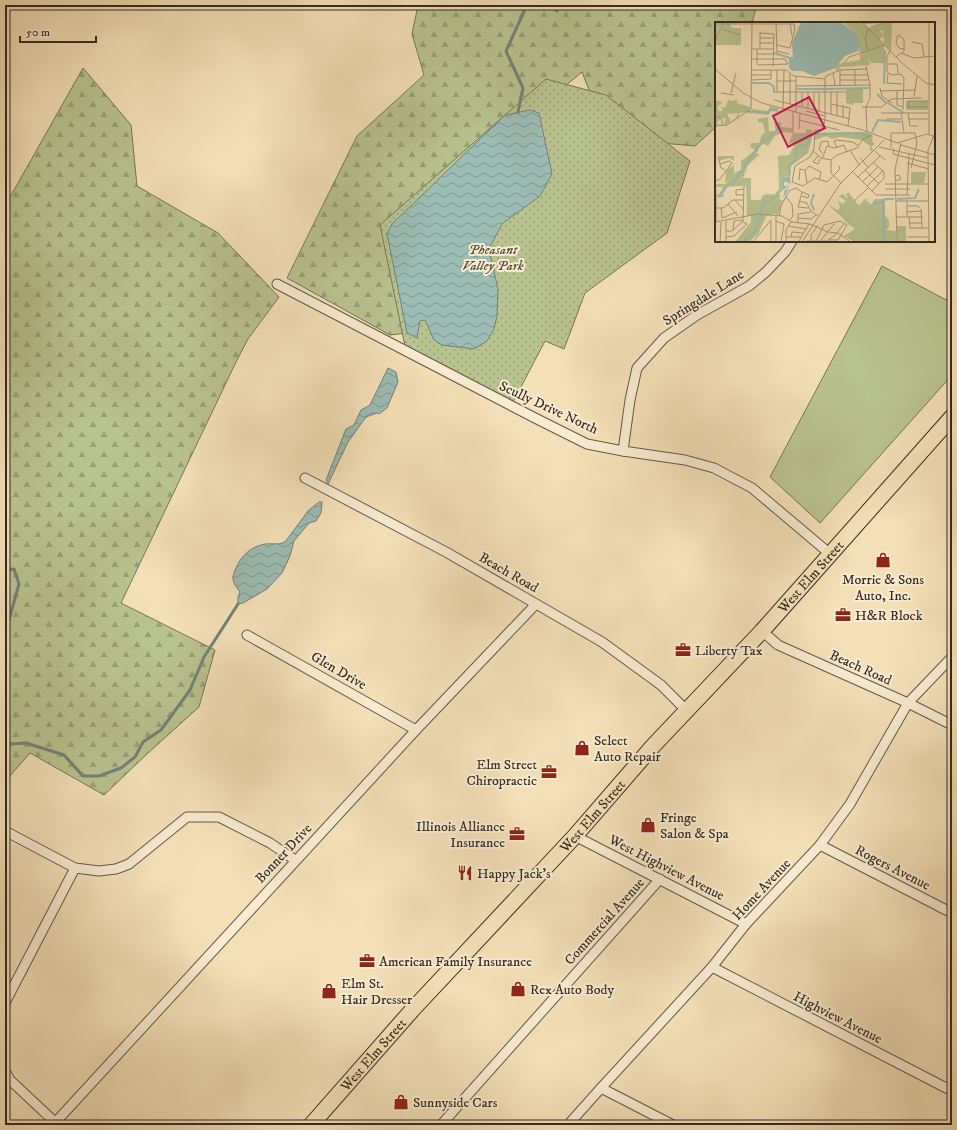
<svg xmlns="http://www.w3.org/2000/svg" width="957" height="1130" font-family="'IM FELL DW Pica',serif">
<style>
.grass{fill:#b9c390;stroke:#777659}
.forest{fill:url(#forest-firs);stroke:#777659}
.park{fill:url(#park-dots);stroke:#777659}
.water{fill:url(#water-waves);stroke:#73827a}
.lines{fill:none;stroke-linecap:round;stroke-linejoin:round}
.stream{stroke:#73827a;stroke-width:3}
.minor-casing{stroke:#655848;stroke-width:11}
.primary-casing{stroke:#352a22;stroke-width:17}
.minor{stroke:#f8ebd1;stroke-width:9}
.primary{stroke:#f4e0b8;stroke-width:15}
.labels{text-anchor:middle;stroke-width:4;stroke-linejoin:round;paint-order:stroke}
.park-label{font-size:14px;font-style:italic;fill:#56503e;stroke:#f8ebd1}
.street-label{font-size:14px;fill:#352a22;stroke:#f8ebd1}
.poi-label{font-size:14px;fill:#352a22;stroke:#f8ebd1;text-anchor:start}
.inset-river{fill:none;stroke:#9cbcb4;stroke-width:2}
.inset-road{fill:none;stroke:#a8977c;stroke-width:1}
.view{fill:#c2185b;fill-opacity:0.15;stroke:#c2185b;stroke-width:2}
.inset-edge{fill:none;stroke:#352a22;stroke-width:2}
</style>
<defs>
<pattern id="forest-firs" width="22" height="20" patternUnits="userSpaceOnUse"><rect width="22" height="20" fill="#b9c390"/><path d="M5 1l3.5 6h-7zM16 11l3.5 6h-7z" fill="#979f75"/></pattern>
<pattern id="park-dots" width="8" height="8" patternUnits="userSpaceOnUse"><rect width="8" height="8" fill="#b9c390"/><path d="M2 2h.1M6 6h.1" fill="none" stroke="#979f75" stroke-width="1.8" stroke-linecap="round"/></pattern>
<pattern id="water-waves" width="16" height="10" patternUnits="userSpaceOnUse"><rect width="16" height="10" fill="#9cbcb4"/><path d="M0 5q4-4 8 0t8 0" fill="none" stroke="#809992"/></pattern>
</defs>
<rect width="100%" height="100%" fill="#f4e0b8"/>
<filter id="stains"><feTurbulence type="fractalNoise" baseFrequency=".005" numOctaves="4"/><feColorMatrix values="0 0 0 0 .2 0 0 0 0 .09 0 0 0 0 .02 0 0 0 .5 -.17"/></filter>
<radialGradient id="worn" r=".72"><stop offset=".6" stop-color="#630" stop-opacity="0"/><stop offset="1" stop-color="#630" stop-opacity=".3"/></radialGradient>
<polygon class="grass" points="882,266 952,303 952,375 820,523 770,477"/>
<g class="forest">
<polygon points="418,5 757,5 752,23 716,23 716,127 695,146 650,142 595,105 582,72 553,96 407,333 390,335 287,278 357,136 424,75 412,34"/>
<polygon points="83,68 131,125 137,186 218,233 279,297 248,339 236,362 121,603 215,650 199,707 148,753 104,795 30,753 9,777 5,775 5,206"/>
</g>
<polygon class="park" points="546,79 606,95 690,161 667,233 585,293 564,349 545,341 511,406 406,351 380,225"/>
<g class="water">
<polygon points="530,110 539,113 552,174 540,196 502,224 489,249 498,289 497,316 494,329 487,341 474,349 442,345 434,340 425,320 420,321 417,338 407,333 387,234 392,224 505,115"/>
<polygon points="388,368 396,372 398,382 387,408 379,414 377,413 366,417 348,442 328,484 326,480 346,429 354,425 361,410 370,405"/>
<path d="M 319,502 L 322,502 L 321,513 L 316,521 L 309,523 L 294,541 L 290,556 L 282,573 L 267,589 L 243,603 L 238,604 L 238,597 L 240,592 C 237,588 233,583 233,578 C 232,578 234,573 234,573 C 239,559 247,549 261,545 C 270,542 277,546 285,542 L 308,511 Z"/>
</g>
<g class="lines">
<g class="stream">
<polyline points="550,5 557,11 560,5"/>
<polyline points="518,112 523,88 506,51 527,5"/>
<polyline points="5,570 14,569 19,584 7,627 5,629"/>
<polyline points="5,734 10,744 5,758"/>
<polyline points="10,744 26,743 64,755 83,776 99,776 121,768 135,757 143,742 161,730 190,690 204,657 238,604"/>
</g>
<defs>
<g id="minor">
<polyline points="277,284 535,418 587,444 623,451 685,460 714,468 752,488 829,553"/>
<polyline points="623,451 630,400 637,368 664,338 697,315 749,286 766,272 785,252 792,241"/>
<polyline points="305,478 446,552 602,642 661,685 687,711"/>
<polyline points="762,631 778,645 908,703 952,725"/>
<polyline points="247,635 416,730"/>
<polyline points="5,831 75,868 99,871 116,869 129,864 187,817 219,817 270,843 295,860"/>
<polyline points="575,836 746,924"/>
<polyline points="820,845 952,913"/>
<polyline points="712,967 952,1091"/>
<polyline points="5,1003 75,868"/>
<polyline points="5,1071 10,1080 58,1125"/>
<polyline points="601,1088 673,1125"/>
<polyline points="53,1125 416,730 536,604"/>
<polyline points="441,1125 660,879"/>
<polyline points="568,1125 601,1088 712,967 746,924 820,845 850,804 908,703 952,657"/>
</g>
<g id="primary">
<path id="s1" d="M 311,1125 L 414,1008 L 575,836 L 653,746 L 762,631 L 952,417"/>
</g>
</defs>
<use href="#minor" class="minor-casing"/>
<use href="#primary" class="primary-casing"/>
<use href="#minor" class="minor"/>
<use href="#primary" class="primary"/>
</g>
<defs>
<symbol id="shop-bare" viewBox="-9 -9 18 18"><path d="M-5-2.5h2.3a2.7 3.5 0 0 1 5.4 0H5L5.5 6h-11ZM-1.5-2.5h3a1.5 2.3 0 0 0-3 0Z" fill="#8f2418" stroke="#f8ebd1" stroke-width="2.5" paint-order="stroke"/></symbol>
<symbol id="office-bare" viewBox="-9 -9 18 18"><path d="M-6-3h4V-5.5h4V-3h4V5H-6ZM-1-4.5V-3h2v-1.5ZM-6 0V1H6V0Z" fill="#8f2418" stroke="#f8ebd1" stroke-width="2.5" paint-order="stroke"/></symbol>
<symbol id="restaurant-bare" viewBox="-9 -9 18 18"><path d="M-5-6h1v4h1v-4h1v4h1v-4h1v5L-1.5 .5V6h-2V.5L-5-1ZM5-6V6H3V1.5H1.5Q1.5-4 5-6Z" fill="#8f2418" stroke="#f8ebd1" stroke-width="2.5" paint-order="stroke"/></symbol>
</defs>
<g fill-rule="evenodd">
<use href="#shop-bare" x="872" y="549" width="22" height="22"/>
<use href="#office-bare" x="832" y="604" width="22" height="22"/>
<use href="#office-bare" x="672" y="639" width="22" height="22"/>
<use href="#shop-bare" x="571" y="737" width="22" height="22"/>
<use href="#office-bare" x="538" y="761" width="22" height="22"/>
<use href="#shop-bare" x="637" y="814" width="22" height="22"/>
<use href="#office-bare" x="506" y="823" width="22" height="22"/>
<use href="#restaurant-bare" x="454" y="862" width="22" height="22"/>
<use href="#office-bare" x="356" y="950" width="22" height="22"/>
<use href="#shop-bare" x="507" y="978" width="22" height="22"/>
<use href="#shop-bare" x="318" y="980" width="22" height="22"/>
<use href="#shop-bare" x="390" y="1091" width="22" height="22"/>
</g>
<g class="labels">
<g class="park-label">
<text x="493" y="254">Pheasant<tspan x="493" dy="16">Valley Park</tspan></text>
</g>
<g class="street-label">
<text transform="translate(703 297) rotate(-32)" y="5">Springdale Lane</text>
<text transform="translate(549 407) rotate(25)" y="5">Scully Drive North</text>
<text transform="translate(509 572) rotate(30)" y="5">Beach Road</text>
<text dy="5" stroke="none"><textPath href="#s1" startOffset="742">West Elm Street</textPath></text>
<text transform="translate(861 667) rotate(24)" y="5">Beach Road</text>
<text transform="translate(339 670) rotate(30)" y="5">Glen Drive</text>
<text dy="5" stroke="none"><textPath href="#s1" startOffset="418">West Elm Street</textPath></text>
<text transform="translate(283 853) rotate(-47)" y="5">Bonner Drive</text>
<text transform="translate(667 867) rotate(27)" y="5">West Highview Avenue</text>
<text transform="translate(893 867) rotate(27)" y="5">Rogers Avenue</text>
<text transform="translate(761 889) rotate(-47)" y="5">Home Avenue</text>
<text transform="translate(604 921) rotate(-48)" y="5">Commercial Avenue</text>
<text transform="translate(838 1017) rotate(27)" y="5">Highview Avenue</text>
<text dy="5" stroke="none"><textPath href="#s1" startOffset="94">West Elm Street</textPath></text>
</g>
<g class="poi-label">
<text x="883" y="584" text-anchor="middle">Morrie &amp; Sons<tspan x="883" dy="16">Auto, Inc.</tspan></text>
<text x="855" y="620">H&amp;R Block</text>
<text x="695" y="655">Liberty Tax</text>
<text x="594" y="745">Select<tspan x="594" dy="16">Auto Repair</tspan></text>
<text x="537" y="769" text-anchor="end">Elm Street<tspan x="537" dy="16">Chiropractic</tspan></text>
<text x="660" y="822">Fringe<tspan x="660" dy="16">Salon &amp; Spa</tspan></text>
<text x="505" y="831" text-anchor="end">Illinois Alliance<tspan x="505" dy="16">Insurance</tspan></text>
<text x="477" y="878">Happy Jack's</text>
<text x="379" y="966">American Family Insurance</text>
<text x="341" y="988">Elm St.<tspan x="341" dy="16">Hair Dresser</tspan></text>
<text x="530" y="994">Rex Auto Body</text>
<text x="413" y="1107">Sunnyside Cars</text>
</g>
</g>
<g transform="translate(715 22)">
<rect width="220" height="220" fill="#f4e0b8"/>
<path d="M 0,0 L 36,0 L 15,2 L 17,6 L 26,6 L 26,23 L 0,23 ZM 166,0 L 177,0 L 176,29 L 169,22 L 168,8 L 159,12 L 153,6 ZM 21,75 L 22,81 L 35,85 L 34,90 L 24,91 L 24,94 L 20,98 L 23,91 L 12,92 L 16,100 L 9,103 L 11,96 L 6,96 L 2,101 L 5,103 L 0,103 L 0,78 L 8,80 L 2,85 L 5,90 L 8,87 L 5,85 L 11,85 L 13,78 L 20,79 ZM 55,84 L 64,87 L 63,90 L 56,89 L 52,93 L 35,90 L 37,87 L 53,89 ZM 53,95 L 54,109 L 61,109 L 59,101 L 66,100 L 66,105 L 77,106 L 78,111 L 69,110 L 60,114 L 53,124 L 47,121 L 41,132 L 45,132 L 33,143 L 28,156 L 13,163 L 8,172 L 9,175 L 2,175 L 8,167 L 6,165 L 10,165 L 14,156 L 19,156 L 19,151 L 26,148 L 26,139 L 40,128 L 35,125 L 36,121 L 44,121 L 47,112 L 50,111 L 48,101 L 43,100 L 43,97 ZM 91,107 L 97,108 L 98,112 L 93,131 L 76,144 L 75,154 L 69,155 L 67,168 L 63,173 L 60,172 L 64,167 L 63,134 L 74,133 L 80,122 L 74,121 L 78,111 L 91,111 ZM 128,172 L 143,187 L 153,175 L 151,179 L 155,183 L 129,194 L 123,192 L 113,182 L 122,188 L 125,186 L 123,179 L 128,182 L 131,179 L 124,174 ZM 182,204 L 191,204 L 191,220 L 182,220 Z" fill="#b9c390"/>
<path d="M 4,134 L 19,134 L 19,156 L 14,156 L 10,162 L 11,148 L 18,144 L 19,139 L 14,136 L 4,139 ZM 133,170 L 144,184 L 150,177 L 156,183 L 160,177 L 178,177 L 170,179 L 170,193 L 174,199 L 174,205 L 171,208 L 181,209 L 181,220 L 136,220 L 137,218 L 129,214 L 140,207 L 123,191 L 133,175 L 131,173 ZM 52,172 L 66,173 L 64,177 L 68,178 L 63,193 L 53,190 L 43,212 L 34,220 L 20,220 L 34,205 L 48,173 Z" fill="#b9c390"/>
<path d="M 191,79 L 213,79 L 213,88 L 191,88 Z" fill="#b9c390"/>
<path d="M 127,0 L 147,0 L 159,12 L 162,7 L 169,13 L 164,18 L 169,23 L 169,41 L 156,41 L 154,36 L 155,43 L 126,45 L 122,49 L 120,46 L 123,42 L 145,38 L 145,32 L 150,30 L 144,30 L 142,12 ZM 131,66 L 148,66 L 148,81 L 138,81 L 138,83 L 131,81 ZM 152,110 L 158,114 L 157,119 L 160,122 L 156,125 L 159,129 L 155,129 L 155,124 L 147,118 L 125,115 L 117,117 L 111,114 L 100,118 L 100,111 ZM 196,150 L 211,150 L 209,161 L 196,161 ZM 14,156 L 36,156 L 36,178 L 58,178 L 58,193 L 51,194 L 43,212 L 34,220 L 20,220 L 36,200 L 36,194 L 32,194 L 31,164 L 0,165 L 0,162 L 13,162 ZM 134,174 L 144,184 L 150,177 L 156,183 L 136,218 L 129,214 L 139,209 L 140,205 L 135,204 L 123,191 Z" fill="#b9c390"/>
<path d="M 86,0 L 125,0 L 142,12 L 145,22 L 143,29 L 130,34 L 120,46 L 99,54 L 87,49 L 77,49 L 74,46 L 74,35 L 78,35 L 77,21 ZM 75,154 L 75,160 L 77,162 L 74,161 L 74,164 L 73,168 L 68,176 L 70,167 L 72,168 L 74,162 L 71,159 L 69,161 L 69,164 L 73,164 L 64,171 L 67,168 L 68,156 Z" fill="#9cbcb4"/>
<path class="inset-river" d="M 149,1 L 165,0M 59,31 L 75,36M 37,61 L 54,61 L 59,65 L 59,70M 169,62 L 170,28M 82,67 L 110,67M 111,67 L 154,66M 162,72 L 171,81M 173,81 L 189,91M 33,90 L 53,91 L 55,88 L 63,87M 157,110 L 163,98 L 186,100M 101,112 L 146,111 L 154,114M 75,153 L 74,144 L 80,139 L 81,128 L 84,124 L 91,123 L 95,119 L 91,115 L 99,112M 99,172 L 96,181 L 99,188M 3,175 L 12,164 L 18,161 L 44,124 L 62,108 L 68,106M 182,177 L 200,176 L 204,167M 168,178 L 169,220M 158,180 L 164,182 L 170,177 L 179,177M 28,220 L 40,210 L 49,179 L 53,180 L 64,171"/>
<path class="inset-road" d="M 75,0 L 77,14M 147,0 L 187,41 L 211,61 L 220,63M 214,0 L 214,112M 0,2 L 79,2M 61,2 L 62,31M 8,7 L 24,13M 45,10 L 45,27M 45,11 L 59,12 L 58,45M 45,16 L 59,16M 0,19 L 9,0M 197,20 L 207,22 L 209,35M 45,21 L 59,21M 62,23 L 75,26 L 80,7 L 79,2M 37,27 L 59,27M 62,29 L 74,32M 153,29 L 150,16 L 153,7M 175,29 L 172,34 L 172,50 L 177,53 L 186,52 L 189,56 L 188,88M 188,31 L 189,29 L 189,17 L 183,13 L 181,21 L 184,26 L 189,27M 42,32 L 58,32M 181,35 L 186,31 L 199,36 L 220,34M 37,37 L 70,37 L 73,42 L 43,43 L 42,42 L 42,27M 128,42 L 134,35 L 169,23M 173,42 L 182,42 L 183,51M 151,44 L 155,63 L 155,76 L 151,85 L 152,110M 0,47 L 28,71 L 47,81 L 148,108 L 182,121 L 212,112 L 220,115M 37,48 L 71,48 L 79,54 L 110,57M 62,48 L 62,70M 125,48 L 125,64M 118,51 L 120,63M 173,52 L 172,61 L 187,62M 37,53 L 56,53M 125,53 L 153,53M 81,54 L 81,90M 110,57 L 111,54 L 125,48 L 151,47M 37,58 L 56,57 L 56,48M 125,58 L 154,58M 62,59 L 81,59M 140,63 L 140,47M 81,64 L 155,63M 165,66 L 167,74 L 177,81M 165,69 L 200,68M 182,69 L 182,83 L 188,85M 59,70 L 131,70M 122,70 L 122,94M 6,71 L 19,73M 16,71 L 21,51M 199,75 L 202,54M 59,78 L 135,97M 75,82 L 75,52M 116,82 L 135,86 L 133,104M 87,84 L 87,70M 147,85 L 167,85 L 176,77 L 207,76M 193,85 L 213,85M 68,86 L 69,48M 93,86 L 93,70M 193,86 L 193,79 L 213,79M 99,88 L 99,70M 78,89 L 78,111M 91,89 L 110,94M 104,89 L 104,70M 166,91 L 213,91M 186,91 L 189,110M 193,91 L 195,104 L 203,104M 116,92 L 116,70M 0,94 L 7,97 L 7,104M 128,96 L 128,83M 171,97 L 186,97M 193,97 L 213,97M 84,98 L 124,108M 0,104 L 12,103 L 36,87 L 37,0M 84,107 L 85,91M 100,108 L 99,127 L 95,135 L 80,144 L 77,160 L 88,164 L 100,156 L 112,160 L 125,147 L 124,144M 100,108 L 107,108 L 110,98 L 110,57M 186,123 L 220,133M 164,125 L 213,136M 122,126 L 119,119 L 122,118 L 138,120 L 144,124M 176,126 L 176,111 L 200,111 L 202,121 L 196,146M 179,126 L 178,132 L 220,143M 135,128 L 144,143M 213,128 L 214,220M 213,128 L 220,111M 98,129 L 106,136 L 116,138M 160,129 L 170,138M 108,131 L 104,128 L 106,120 L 113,119 L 114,124M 103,134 L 98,140 L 103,142 L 105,137M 3,135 L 6,146 L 10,148M 145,136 L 153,145M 107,137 L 112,124 L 119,126 L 129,123 L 132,130M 192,141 L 214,147M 150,148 L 164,162M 138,150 L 161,173 L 195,173M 180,154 L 184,153 L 186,157 L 181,159M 143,155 L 165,134M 84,158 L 85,147 L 90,148M 0,159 L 5,157 L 17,141 L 14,139 L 5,142M 147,160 L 163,145M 92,161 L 90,149 L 94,144 L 106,150 L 104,158M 126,161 L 116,151 L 116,138 L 122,133 L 142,126 L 148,117 L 157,113M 170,162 L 214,162M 152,164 L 168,149M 81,166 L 87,170 L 83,185 L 93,186M 29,167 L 21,168 L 21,173 L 29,173M 170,167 L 195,167M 157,169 L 169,156 L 169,150 L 158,140M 192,173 L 194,131M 87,174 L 93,176 L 94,173 L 87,170M 71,175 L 77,182 L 78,194 L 74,199M 20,178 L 29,188M 84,179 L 92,181 L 95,188 L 103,194M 139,179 L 153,166M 181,179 L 214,179M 192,179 L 192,195M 13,182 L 23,194M 192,184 L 203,184 L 205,186M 1,186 L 8,186 L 18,178 L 28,178M 6,186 L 7,196 L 22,190M 206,187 L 207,206M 192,190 L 206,189M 61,194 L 61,219M 64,194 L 66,184 L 74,169 L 81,166M 181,195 L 208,195M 194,195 L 195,206 L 214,206M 83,196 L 96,197 L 101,193M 56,199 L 56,220M 61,199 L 69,202 L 66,220M 0,200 L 43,192 L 67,194 L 77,200 L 95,202 L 113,210 L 123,211 L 134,219M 1,200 L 1,168M 83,200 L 83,192 L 96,190M 194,201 L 207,201M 73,204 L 91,207M 11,209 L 17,209 L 28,199 L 29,164M 11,215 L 19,214 L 32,202 L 25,198 L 19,199 L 18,208M 71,215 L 86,215M 76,215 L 77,210 L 88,211M 192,215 L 214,215M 96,218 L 96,213 L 103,203M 106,218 L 119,202M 84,219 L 94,202M 91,219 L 112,219 L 120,213 L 129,202M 101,219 L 109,203 L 125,199 L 132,203 L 123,218 L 113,218M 5,220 L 6,200M 11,220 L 11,199M 38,220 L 56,198M 53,220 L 86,220M 71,220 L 71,208 L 76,200M 87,220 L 125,162 L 169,118M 182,220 L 180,147 L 186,121"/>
<path class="view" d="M 94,75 L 110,106 L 73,125 L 58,94 Z"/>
<rect width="220" height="220" class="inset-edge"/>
</g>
<rect width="957" height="1130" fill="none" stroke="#f4e0b8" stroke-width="20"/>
<rect x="6" y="6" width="945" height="1118" fill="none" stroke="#352a22" stroke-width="2"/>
<rect x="10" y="10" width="937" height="1110" fill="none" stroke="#352a22"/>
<path d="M20 36v6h76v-6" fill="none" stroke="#352a22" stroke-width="2"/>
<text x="26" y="36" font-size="12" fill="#352a22" stroke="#f8ebd1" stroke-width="3" paint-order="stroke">50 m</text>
<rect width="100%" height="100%" filter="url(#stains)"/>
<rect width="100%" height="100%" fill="url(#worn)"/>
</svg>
